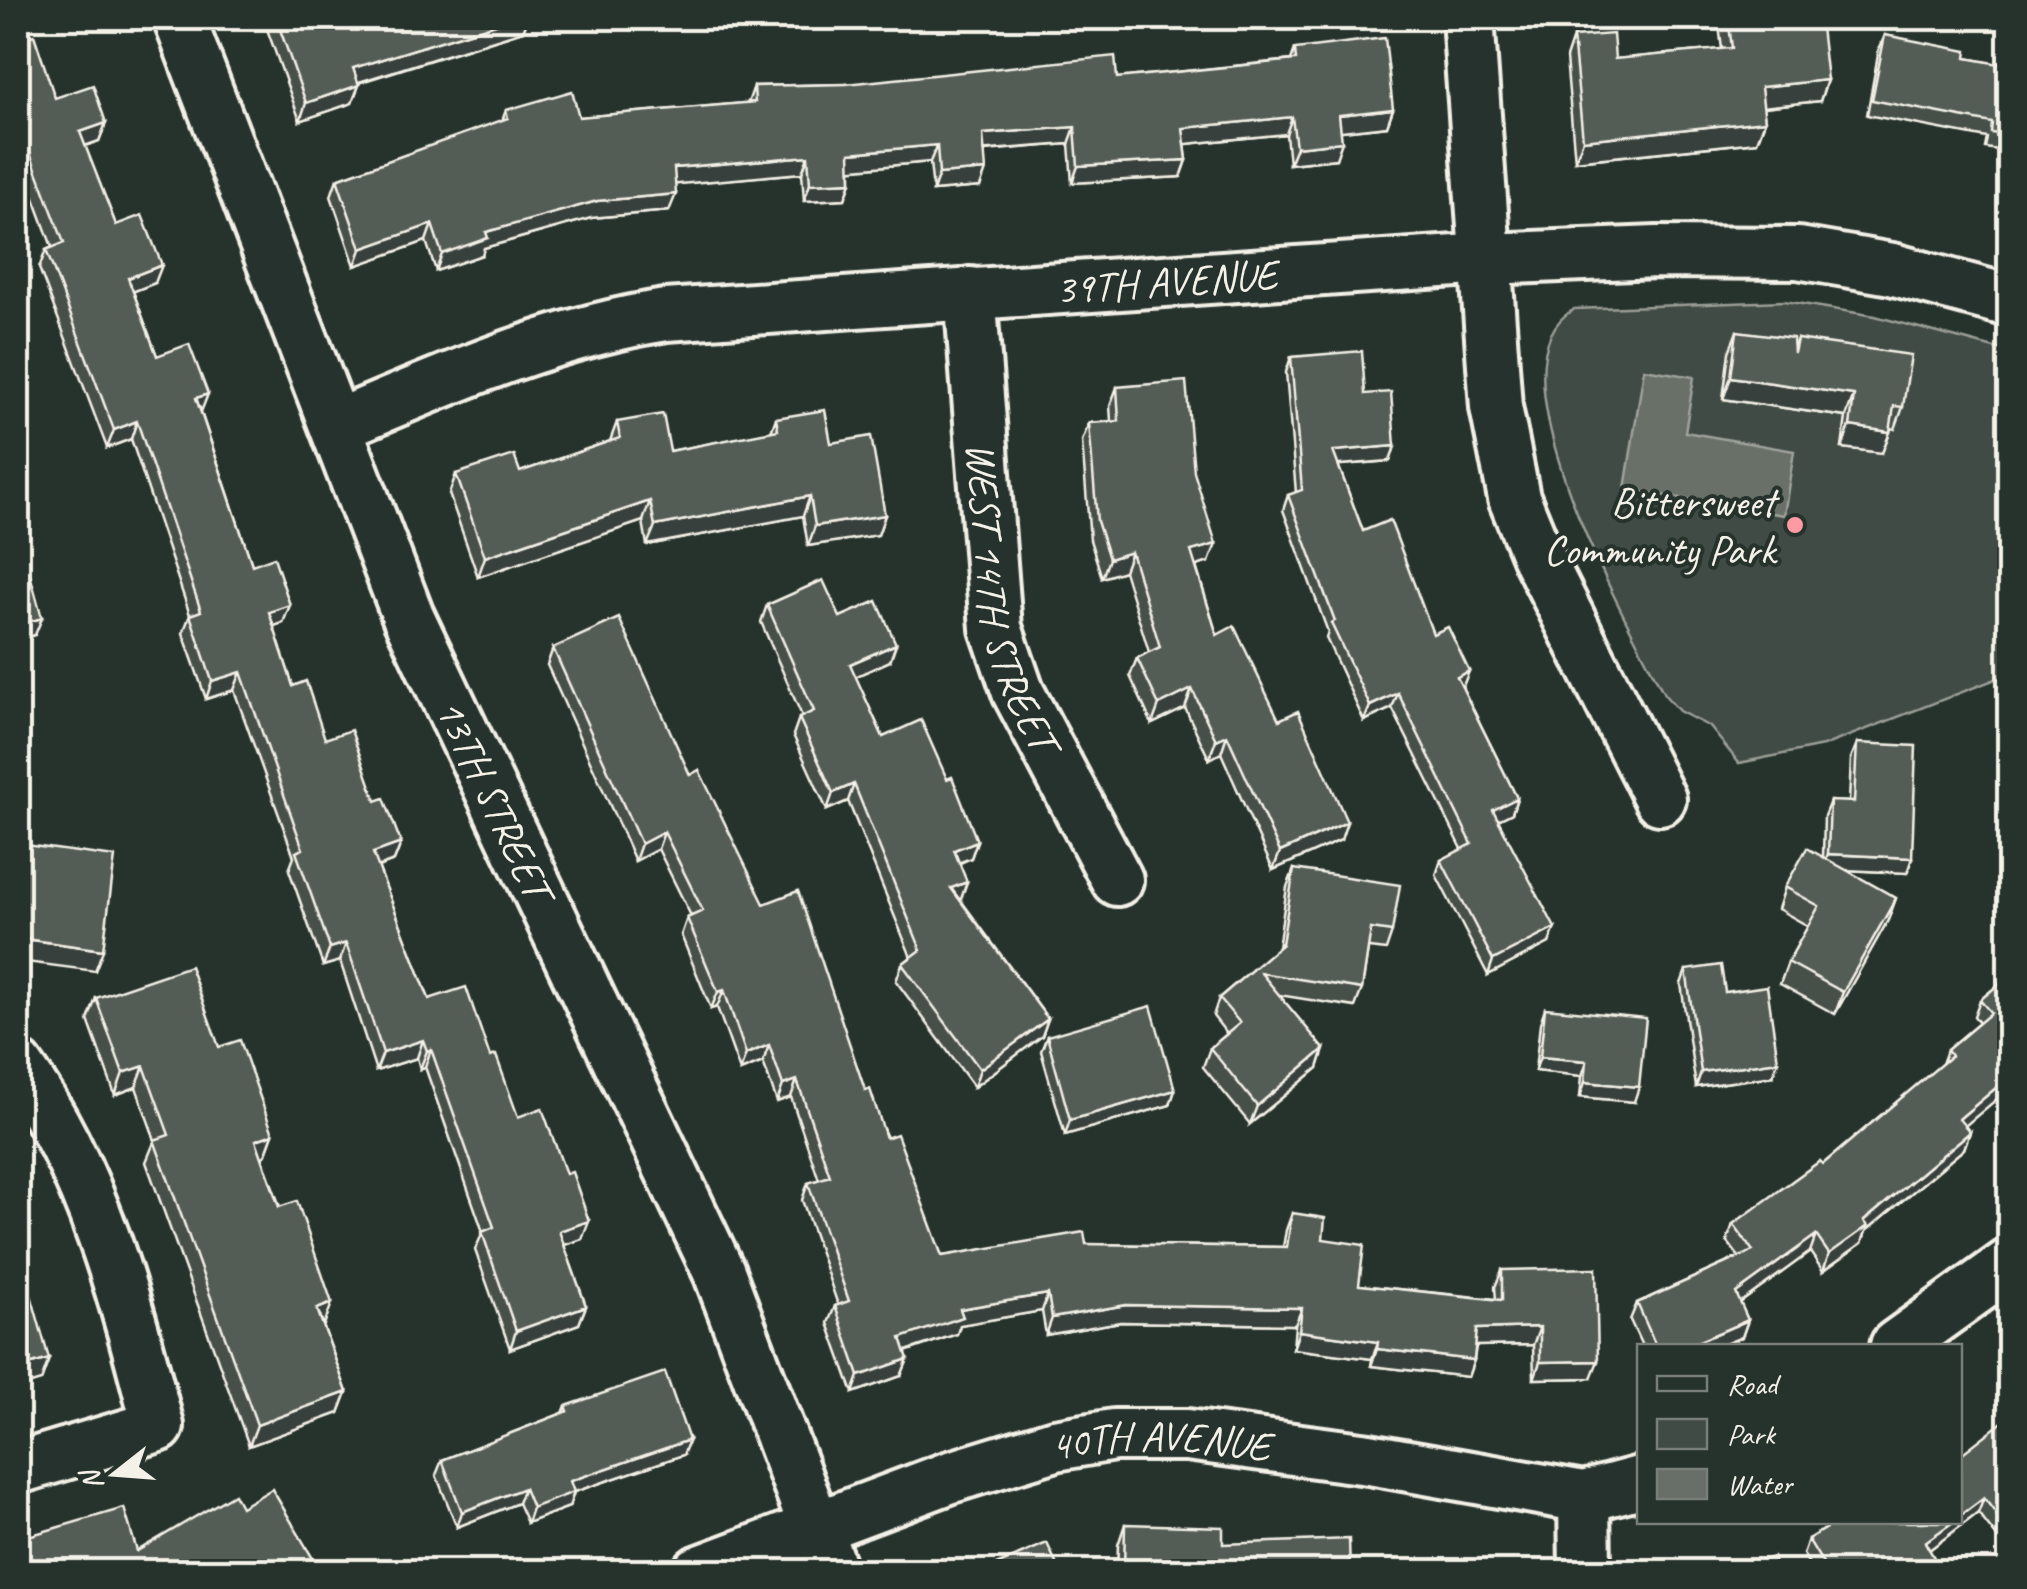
<svg xmlns="http://www.w3.org/2000/svg" width="2027" height="1589" font-family="Caveat,sans-serif">
<style>
.green{fill:#414b45;stroke:#9a9e96;stroke-width:2.5}
.water{fill:#676f68;stroke:#9fa39b;stroke-width:2.5}
.lines{fill:none;stroke-linecap:round;stroke-linejoin:round}
.minor-casing{stroke:#f4f1e8;stroke-width:58}
.minor{stroke:#26332d;stroke-width:50}
.wall{fill:#474f49;stroke:#f4f1e8;stroke-width:2.5}
.shaded-wall{fill:#39403c;stroke:#f4f1e8;stroke-width:2.5}
.building{fill:#525c55;stroke:#f4f1e8;stroke-width:2.5}
.poi-dot{fill:#ff9aa2;stroke:#26332d;stroke-width:4}
.labels{text-anchor:middle;stroke-width:8;stroke-linejoin:round;paint-order:stroke}
.street-label{font-size:42px;fill:#f4f1e8;stroke:#26332d}
.poi-label{font-size:42px;fill:#f4f1e8;stroke:#26332d;text-anchor:end}
</style>
<rect width="100%" height="100%" fill="#26332d"/>
<filter id="ink" filterUnits="userSpaceOnUse"><feTurbulence type="fractalNoise" baseFrequency=".01" numOctaves="2"/><feDisplacementMap in="SourceGraphic" scale="20" xChannelSelector="R" yChannelSelector="G"/><feConvolveMatrix kernelMatrix="1 2 1 2 8 2 1 2 1" color-interpolation-filters="sRGB"/></filter>
<g filter="url(#ink)">
<path class="green" d="M 1784,301 L 1875,316 L 2009,352 L 2009,674 L 1823,746 L 1739,763 L 1710,727 L 1679,711 L 1664,694 C 1629,625 1480,363 1574,309 Z"/>
<polygon class="water" points="1644,369 1694,377 1685,432 1794,451 1784,515 1625,489"/>
<g class="lines">
<defs>
<g id="minor">
<path id="s1" d="M 179,18 L 408,616 L 719,1272 L 832,1572"/>
<polyline points="1468,18 1496,407 1514,498 1539,559 1660,799"/>
<path id="s2" d="M 970,293 L 996,628 L 1018,692 L 1117,880"/>
<path id="s3" d="M 338,425 C 445,380 550,333 666,315 L 1486,259 L 1657,252 L 1798,253 L 1892,269 L 2010,301"/>
<path d="M 18,1067 C 93,1170 127,1304 158,1426 L 18,1468"/>
<polyline points="1896,1346 2010,1264"/>
<polyline points="1584,1497 1585,1572"/>
<path id="s4" d="M 698,1572 L 948,1478 L 1055,1445 L 1114,1435 L 1187,1435 L 1369,1459 L 1584,1497 L 1640,1482"/>
</g>
</defs>
<use href="#minor" class="minor-casing"/>
<use href="#minor" class="minor"/>
</g>
<g class="wall">
<polygon points="263,18 528,18 523,31 358,83 359,85 352,103 300,121"/>
<polygon points="1718,18 1762,18 1762,23 1827,80 1820,101 1763,107 1765,121 1757,142 1575,161 1566,58 1573,37 1615,59 1722,49"/>
<polygon points="1885,35 1966,58 2010,66 2010,152 1985,148 1987,138 1867,115 1879,49"/>
<polygon points="18,40 55,98 106,123 99,141 85,146 116,225 155,283 133,291 157,356 201,412 252,565 283,623 273,626 293,686 325,739 376,801 401,843 394,861 378,867 429,999 490,1057 518,1117 566,1174 589,1221 582,1239 564,1245 586,1306 579,1324 510,1349 475,1250 483,1232 425,1067 420,1069 417,1058 376,1071 340,961 323,966 289,870 294,857 234,690 206,699 183,633 190,615 131,439 107,448 39,268 46,250 52,247 18,155"/>
<polygon points="1295,49 1393,109 1387,126 1341,131 1336,159 1289,164 1286,134 1185,144 1187,160 1181,177 1072,183 1069,144 985,151 980,187 933,191 930,162 851,169 851,182 845,199 804,201 802,173 675,184 669,211 591,218 484,248 482,255 436,271 426,241 355,266 331,196 337,179 502,121 506,110 579,117 748,103 754,86 1117,78 1291,60"/>
<polygon points="1737,331 1794,348 1797,339 1903,407 1895,429 1891,428 1882,453 1842,448 1846,417 1723,399 1729,352"/>
<polygon points="1291,357 1365,394 1395,446 1390,461 1338,465 1363,531 1433,634 1469,671 1462,687 1517,798 1512,813 1498,820 1549,943 1488,975 1436,875 1441,860 1462,849 1392,708 1364,721 1326,638 1328,632 1283,510 1288,495 1296,493 1286,372"/>
<polygon points="1117,387 1194,472 1209,562 1196,566 1217,635 1279,720 1341,840 1273,870 1221,753 1209,759 1185,708 1152,724 1130,676 1137,658 1149,652 1124,571 1102,578 1090,540 1082,441 1089,423 1111,421 1110,406"/>
<polygon points="776,418 831,443 885,515 878,535 808,546 803,516 647,545 643,521 478,577 449,494 456,474 520,472 610,441 617,422 670,451 771,432"/>
<polygon points="767,605 840,617 890,661 855,676 883,737 947,779 977,841 971,858 960,863 960,899 1048,1019 1042,1036 974,1087 896,981 902,964 911,957 848,801 827,810 793,735 799,718 802,716 761,622"/>
<polygon points="553,648 690,775 764,904 865,1090 942,1256 1086,1244 1283,1247 1286,1230 1292,1213 1323,1239 1359,1285 1496,1299 1495,1287 1502,1270 1591,1378 1534,1379 1533,1345 1476,1346 1474,1360 1468,1377 1371,1366 1372,1359 1293,1349 1295,1325 1120,1322 1046,1335 1042,1311 960,1325 957,1334 905,1352 908,1359 901,1376 853,1393 828,1323 835,1306 838,1305 802,1200 808,1183 819,1180 791,1097 777,1102 763,1062 740,1071 717,1007 711,1009 681,935 687,918 691,916 658,849 635,861 547,665"/>
<polygon points="1857,743 1912,858 1907,873 1846,870 1896,898 1888,920 1835,1014 1780,984 1788,962 1808,926 1778,909 1785,887 1823,857 1824,816 1830,801 1849,802 1851,758"/>
<polygon points="1294,869 1392,932 1386,950 1368,948 1362,989 1355,1007 1279,995 1324,1049 1318,1068 1250,1124 1203,1067 1210,1048 1227,1034 1213,1016 1219,998 1278,948 1287,887"/>
<polygon points="1686,970 1725,992 1773,1076 1696,1087 1681,984"/>
<polygon points="2010,975 1965,1126 1970,1132 1964,1149 1866,1231 1862,1243 1823,1271 1810,1252 1740,1303 1748,1320 1742,1337 1720,1346 1642,1346 1630,1320 1637,1303 1739,1257 1727,1241 1733,1224 1823,1164 1942,1064 1947,1050 1979,1023 1974,1016 1980,1000"/>
<polygon points="96,998 219,1047 273,1134 265,1156 262,1157 347,1392 339,1413 249,1446 146,1162 155,1140 136,1087 115,1095 88,1020"/>
<polygon points="1545,1008 1634,1102 1580,1097 1582,1076 1535,1071 1540,1023"/>
<polygon points="1047,1036 1175,1090 1170,1105 1065,1135 1041,1051"/>
<polygon points="566,1406 683,1455 574,1492 569,1507 527,1523 518,1503 457,1527 436,1475 442,1460 563,1413"/>
<polygon points="2010,1416 2010,1554 1978,1513 1929,1550 1932,1572 1814,1572 1803,1554 1808,1539 1960,1522"/>
<polygon points="1125,1524 1223,1544 1350,1572 1117,1572 1118,1545"/>
</g>
<g class="shaded-wall">
<polygon points="515,18 528,18 523,31 346,86 353,68"/>
<polygon points="1827,80 1820,101 1753,108 1761,87"/>
<polygon points="359,85 352,103 300,121 306,103"/>
<polygon points="1393,109 1387,126 1333,132 1339,115"/>
<polygon points="1292,117 1286,134 1177,145 1183,128"/>
<polygon points="1765,121 1757,142 1575,161 1583,140"/>
<polygon points="106,123 99,141 73,150 80,132"/>
<polygon points="1075,127 1069,144 977,151 983,134"/>
<polygon points="24,137 18,155 18,139"/>
<polygon points="1342,142 1336,159 1289,164 1296,147"/>
<polygon points="937,145 930,162 844,170 850,153"/>
<polygon points="808,156 802,173 668,185 674,168"/>
<polygon points="1187,160 1181,177 1072,183 1078,166"/>
<polygon points="986,170 980,187 933,191 939,174"/>
<polygon points="851,182 845,199 804,201 810,184"/>
<polygon points="676,194 669,211 591,218 484,248 482,255 436,271 442,254 486,232 597,201"/>
<polygon points="432,224 426,241 355,266 361,249"/>
<polygon points="162,265 155,283 122,296 128,278"/>
<polygon points="1731,377 1854,395 1846,417 1723,399"/>
<polygon points="208,394 201,412 196,398"/>
<polygon points="137,421 131,439 107,448 114,430"/>
<polygon points="1850,426 1890,432 1882,453 1842,448"/>
<polygon points="1395,446 1390,461 1328,466 1333,451"/>
<polygon points="810,496 803,516 647,545 655,526"/>
<polygon points="650,501 643,521 478,577 485,557"/>
<polygon points="885,515 878,535 808,546 815,526"/>
<polygon points="1216,544 1209,562 1185,570 1191,551"/>
<polygon points="1131,552 1124,571 1102,578 1109,559"/>
<polygon points="290,605 283,623 262,630 269,612"/>
<polygon points="42,618 35,635 18,640 18,625"/>
<polygon points="896,644 890,661 844,682 850,664"/>
<polygon points="1469,671 1463,686 1451,692 1457,677"/>
<polygon points="241,672 234,690 206,699 212,681"/>
<polygon points="1192,689 1185,708 1152,724 1159,705"/>
<polygon points="1398,693 1392,708 1364,721 1370,706"/>
<polygon points="1227,735 1221,753 1209,759 1216,740"/>
<polygon points="854,784 848,801 827,810 833,793"/>
<polygon points="1517,798 1512,813 1488,825 1493,810"/>
<polygon points="1347,822 1341,840 1273,870 1280,852"/>
<polygon points="664,832 658,849 635,861 641,844"/>
<polygon points="977,841 971,858 948,867 954,850"/>
<polygon points="401,843 394,861 366,871 373,853"/>
<polygon points="1828,854 1912,858 1907,873 1822,869"/>
<polygon points="967,882 961,899 945,905 951,888"/>
<polygon points="1896,898 1888,920 1835,1014 1843,992"/>
<polygon points="1555,928 1549,943 1488,975 1493,960"/>
<polygon points="18,938 103,950 95,971 18,961"/>
<polygon points="346,943 340,961 323,966 330,948"/>
<polygon points="724,990 717,1007 711,1009 718,992"/>
<polygon points="1048,1019 1042,1036 974,1087 980,1069"/>
<polygon points="423,1040 417,1058 376,1071 383,1053"/>
<polygon points="769,1045 763,1062 740,1071 746,1054"/>
<polygon points="431,1049 425,1067 420,1069 427,1051"/>
<polygon points="1324,1049 1318,1068 1250,1124 1257,1106"/>
<polygon points="1540,1057 1587,1061 1582,1076 1535,1071"/>
<polygon points="1778,1061 1773,1076 1696,1087 1701,1072"/>
<polygon points="144,1066 136,1087 115,1095 123,1073"/>
<polygon points="2010,1076 2010,1088 1953,1136 1959,1119"/>
<polygon points="797,1080 791,1097 777,1102 783,1085"/>
<polygon points="1585,1082 1639,1087 1634,1102 1580,1097"/>
<polygon points="1175,1090 1170,1105 1065,1135 1070,1120"/>
<polygon points="1970,1132 1964,1149 1866,1231 1862,1243 1823,1271 1829,1254 1864,1221"/>
<polygon points="273,1134 265,1156 248,1162 256,1140"/>
<polygon points="23,1219 18,1235 18,1220"/>
<polygon points="589,1221 582,1239 553,1249 559,1231"/>
<polygon points="1816,1235 1810,1252 1730,1310 1736,1293"/>
<polygon points="1048,1294 1042,1311 960,1325 957,1334 894,1355 901,1338 960,1309"/>
<polygon points="332,1303 324,1325 317,1309"/>
<polygon points="1126,1305 1302,1308 1295,1325 1120,1322 1046,1335 1052,1318"/>
<polygon points="586,1306 579,1324 510,1349 516,1331"/>
<polygon points="1748,1320 1742,1337 1720,1346 1688,1346"/>
<polygon points="1540,1327 1533,1345 1471,1346 1477,1329"/>
<polygon points="1299,1331 1378,1342 1372,1359 1293,1349"/>
<polygon points="1377,1349 1474,1360 1468,1377 1371,1366"/>
<polygon points="49,1359 41,1381 18,1388 18,1368"/>
<polygon points="908,1359 901,1376 853,1393 859,1376"/>
<polygon points="1598,1361 1591,1378 1534,1379 1540,1362"/>
<polygon points="347,1392 339,1413 249,1446 257,1425"/>
<polygon points="689,1440 683,1455 574,1492 569,1507 527,1523 532,1508 570,1481"/>
<polygon points="524,1488 518,1503 457,1527 462,1512"/>
<polygon points="1984,1498 1978,1513 1920,1557 1925,1542 1953,1522 1960,1522 1960,1516"/>
<polygon points="1936,1561 1932,1572 1919,1572"/>
<polygon points="315,1562 311,1572 299,1572"/>
</g>
<g class="building">
<polygon points="276,18 515,18 353,68 359,85 306,103"/>
<polygon points="1728,18 1762,18 1762,23 1820,18 1827,80 1761,87 1765,121 1583,140 1573,37 1613,34 1615,59 1732,48"/>
<polygon points="34,35 55,98 93,85 106,123 80,132 116,225 142,215 162,265 128,278 157,356 189,344 208,394 196,398 252,565 274,557 290,605 269,612 293,686 306,681 325,739 351,730 376,801 384,798 401,843 373,853 429,999 466,987 490,1057 496,1055 518,1117 542,1108 566,1174 572,1172 589,1221 559,1231 586,1306 516,1331 482,1232 494,1227 431,1049 427,1051 423,1040 383,1053 346,943 330,948 296,852 303,849 241,672 212,681 190,615 201,611 137,421 114,430 46,250 64,243 24,137 18,139 18,40"/>
<polygon points="1885,35 1967,51 1966,58 2010,66 2010,136 1991,133 1992,123 1872,100"/>
<polygon points="1385,38 1393,109 1339,115 1342,142 1296,147 1292,117 1183,128 1187,160 1078,166 1075,127 983,134 986,170 939,174 937,145 850,153 851,182 810,184 808,156 674,168 676,194 597,201 486,232 488,238 442,254 432,224 361,249 337,179 508,118 506,110 572,91 579,117 755,102 754,86 846,84 1115,56 1117,78 1296,60 1295,49"/>
<polygon points="1737,331 1793,338 1794,353 1797,339 1911,355 1903,407 1894,406 1890,432 1850,426 1854,395 1731,377"/>
<polygon points="1362,351 1365,394 1391,392 1395,446 1333,451 1363,531 1390,520 1433,634 1448,627 1469,671 1457,677 1517,798 1493,810 1555,928 1493,960 1441,860 1472,844 1398,693 1370,706 1331,623 1335,621 1288,495 1302,490 1291,357"/>
<polygon points="1186,381 1194,472 1216,544 1191,551 1217,635 1234,626 1279,720 1298,711 1347,822 1280,852 1227,735 1216,740 1192,689 1159,705 1137,658 1160,647 1131,552 1109,559 1097,521 1089,423 1119,421 1117,387"/>
<polygon points="825,410 831,443 871,436 885,515 815,526 810,496 655,526 650,501 485,557 456,474 514,455 520,472 620,438 617,422 663,414 670,451 778,430 776,418"/>
<polygon points="18,531 42,618 18,625"/>
<polygon points="823,580 840,617 877,601 896,644 850,664 883,737 921,720 947,779 952,777 977,841 954,850 967,882 951,888 1048,1019 980,1069 902,964 921,950 854,784 833,793 799,718 814,711 767,605"/>
<polygon points="619,618 690,775 699,770 764,904 798,891 865,1090 870,1089 886,1138 897,1134 942,1256 1084,1232 1086,1244 1287,1247 1292,1213 1325,1218 1323,1239 1364,1245 1359,1285 1502,1300 1502,1270 1596,1268 1598,1361 1540,1362 1540,1327 1477,1329 1474,1360 1377,1349 1378,1342 1299,1331 1302,1308 1126,1305 1052,1318 1048,1294 960,1309 963,1317 901,1338 908,1359 859,1376 835,1306 849,1301 808,1183 830,1176 797,1080 783,1085 769,1045 746,1054 724,990 718,992 687,918 703,911 664,832 641,844 553,648"/>
<polygon points="1857,743 1916,746 1912,858 1828,854 1830,801 1854,802"/>
<polygon points="18,844 115,857 103,950 18,938"/>
<polygon points="1807,848 1896,898 1843,992 1788,962 1819,906 1785,887"/>
<polygon points="1294,869 1400,885 1392,932 1371,929 1362,989 1261,973 1324,1049 1257,1106 1210,1048 1240,1023 1219,998 1282,944"/>
<polygon points="1721,965 1725,992 1767,986 1778,1061 1701,1072 1686,970"/>
<polygon points="190,966 219,1047 240,1040 273,1134 256,1140 279,1207 297,1201 332,1303 317,1309 347,1392 257,1425 154,1140 169,1135 144,1066 123,1073 96,998"/>
<polygon points="2010,975 2010,1076 1959,1119 1970,1132 1864,1221 1868,1226 1829,1254 1816,1235 1736,1293 1748,1320 1688,1346 1656,1346 1637,1303 1753,1251 1733,1224 1820,1161 1823,1164 1951,1056 1947,1050 1991,1013 1980,1000"/>
<polygon points="1151,1006 1175,1090 1070,1120 1047,1036"/>
<polygon points="1545,1008 1646,1018 1639,1087 1585,1082 1587,1061 1540,1057"/>
<polygon points="18,1187 23,1219 18,1220"/>
<polygon points="24,1270 49,1359 18,1368 18,1272"/>
<polygon points="665,1372 689,1440 570,1481 574,1492 532,1508 524,1488 462,1512 442,1460 568,1411 566,1406"/>
<polygon points="2010,1416 2010,1532 1984,1498 1960,1516 1960,1455"/>
<polygon points="272,1489 315,1562 299,1572 18,1572 18,1539 124,1508 137,1551 234,1494 241,1507"/>
<polygon points="1836,1522 1953,1522 1925,1542 1936,1561 1919,1572 1828,1572 1808,1539"/>
<polygon points="1125,1524 1223,1527 1223,1544 1349,1539 1350,1572 1124,1572"/>
<polygon points="1047,1543 1060,1572 996,1572 994,1566"/>
<polygon points="1773,1557 1777,1572 1720,1572"/>
<polygon points="1497,1565 1497,1572 1446,1572 1446,1567"/>
</g>
</g>
<circle class="poi-dot" cx="1795" cy="525" r="10"/>
<g class="labels">
<g class="street-label">
<text dy="15" stroke="none"><textPath href="#s3" startOffset="848">39TH AVENUE</textPath></text>
<text dy="15" stroke="none"><textPath href="#s2" startOffset="308">WEST 14TH STREET</textPath></text>
<text dy="15" stroke="none"><textPath href="#s1" startOffset="842">13TH STREET</textPath></text>
<text dy="15" stroke="none"><textPath href="#s4" startOffset="485">40TH AVENUE</textPath></text>
</g>
<g class="poi-label">
<text x="1775" y="516">Bittersweet<tspan x="1775" dy="48">Community Park</tspan></text>
</g>
</g>
<rect width="2027" height="1589" fill="none" stroke="#26332d" stroke-width="60"/>
<rect x="30" y="30" width="1967" height="1529" fill="none" stroke="#f4f1e8" stroke-width="4" filter="url(#ink)"/>
<rect x="1637" y="1344" width="325" height="180" fill="#26332d" stroke="#787f78" stroke-width="2.5"/>
<rect x="1657" y="1376" width="50" height="15" fill="#26332d" stroke="#787f78" stroke-width="2.5"/>
<text x="1727" y="1394" font-size="30" fill="#f4f1e8">Road</text>
<rect x="1657" y="1419" width="50" height="30" fill="#414b45" stroke="#787f78" stroke-width="2.5"/>
<text x="1727" y="1444" font-size="30" fill="#f4f1e8">Park</text>
<rect x="1657" y="1469" width="50" height="30" fill="#676f68" stroke="#787f78" stroke-width="2.5"/>
<text x="1727" y="1494" font-size="30" fill="#f4f1e8">Water</text>
<g transform="translate(115 1474) rotate(253)" stroke="#26332d" stroke-width="8" paint-order="stroke">
<path d="M0-8L18 38L0 25L-18 38Z" fill="#f4f1e8"/>
<text y="-15" font-size="28" font-weight="bold" text-anchor="middle" fill="#f4f1e8">N</text>
</g>
</svg>
